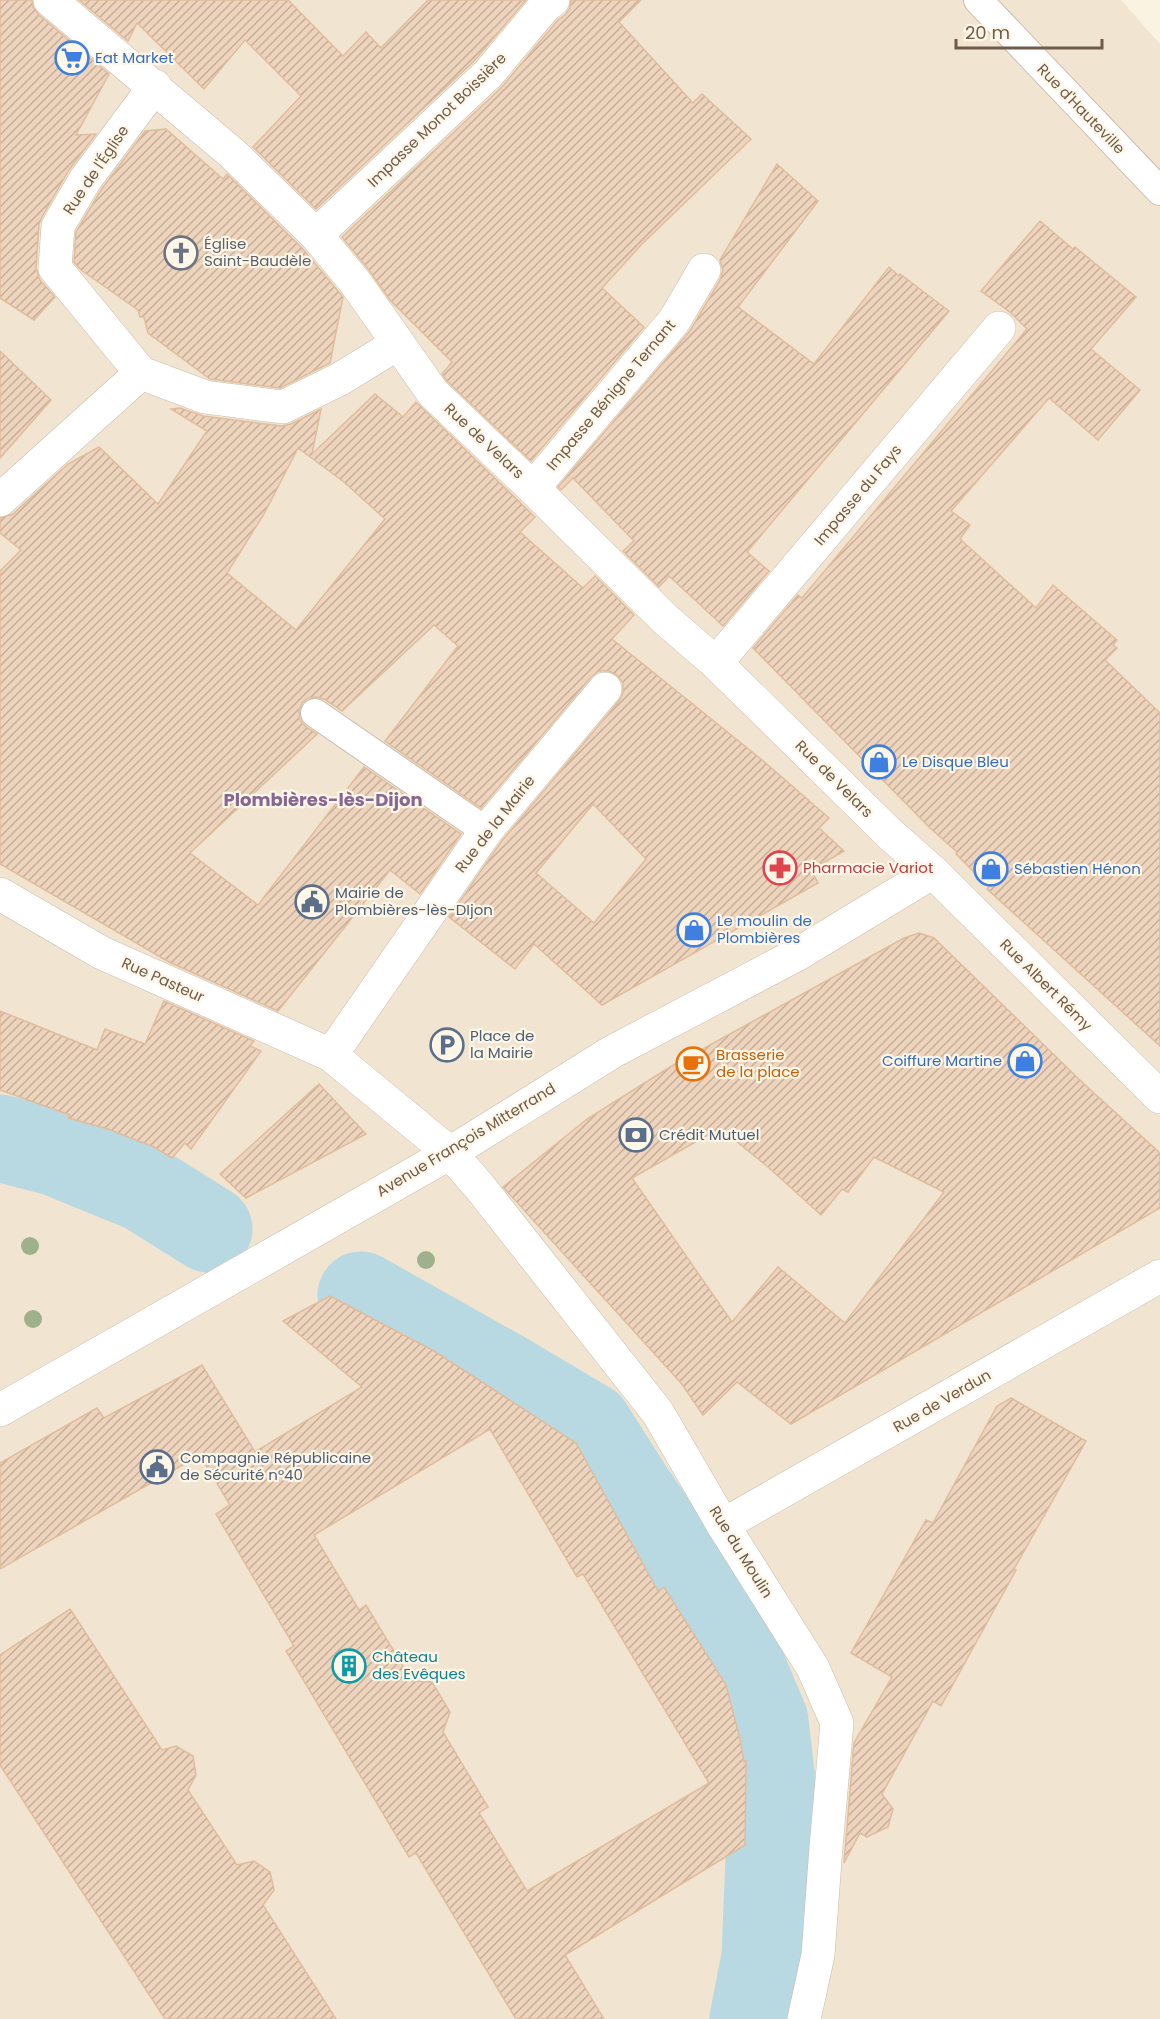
<svg xmlns="http://www.w3.org/2000/svg" width="1160" height="2019" font-family="Poppins,sans-serif">
<style>
.residential{fill:#f1e5d1}
.lines{fill:none;stroke-linecap:round;stroke-linejoin:round}
.river{stroke:#b8d9e2;stroke-width:87}
.building{fill:url(#building-hatch);stroke:#e0bc9d;stroke-width:1.5;fill-rule:evenodd}
.service-casing{stroke:#cabbaa;stroke-width:30}
.minor-casing{stroke:#cabbaa;stroke-width:34}
.secondary-casing{stroke:#d0bdaa;stroke-width:34}
.service{stroke:#fff;stroke-width:28}
.minor{stroke:#fff;stroke-width:33}
.secondary{stroke:#fff;stroke-width:33}
.tree{fill:#9eb18c}
.labels{text-anchor:middle;stroke-width:4.5;stroke-linejoin:round;paint-order:stroke}
.shop-label{font-size:15px;fill:#366cbe;stroke:#fef7e8;text-anchor:start}
.street-label{font-size:15px;fill:#705b4a;stroke:#fef7e8}
.worship-label{font-size:15px;fill:#5b616d;stroke:#fef7e8;text-anchor:start}
.health-label{font-size:15px;fill:#be3a42;stroke:#fef7e8;text-anchor:start}
.service-label{font-size:15px;fill:#4e5e75;stroke:#fef7e8;text-anchor:start}
.food-label{font-size:15px;fill:#c56008;stroke:#fef7e8;text-anchor:start}
.culture-label{font-size:15px;fill:#0d838f;stroke:#fef7e8;text-anchor:start}
.quarter-label{font-size:18px;font-weight:bold;fill:#886693;stroke:#fef7e8}
</style>
<defs>
<pattern id="building-hatch" width="6" height="6" patternUnits="userSpaceOnUse" patternTransform="scale(1.5)"><rect width="6" height="6" fill="#eed4bc"/><path d="M-1 1l2-2M0 6l6-6M5 7l2-2" fill="none" stroke="#c5af9b"/></pattern>
</defs>
<rect width="100%" height="100%" fill="#faf3e2"/>
<polygon class="residential" points="0,0 1121,0 1160,44 1160,2019 0,2019"/>
<g class="lines">
<g class="river">
<polyline points="0,1138 57,1153 145,1189 209,1229"/>
<polyline points="361,1295 505,1376 589,1426 631,1492 727,1631 765,1721 772,1782 765,1957 753,2019"/>
</g>
</g>
<g class="building">
<polygon points="0,0 32,0 33,7 38,14 109,74 76,135 96,134 69,170 42,217 39,224 36,268 40,280 55,297 34,320 0,298"/>
<polygon points="79,0 288,0 343,56 366,32 381,48 428,0 526,0 474,61 316,209 253,147 301,96 245,40 204,89 137,23 128,41"/>
<polygon points="571,0 641,0 619,22 693,103 702,94 751,139 642,244 602,288 644,327 531,461 447,381 442,374 452,362 390,300 369,270 342,237 501,88 558,20 565,15 570,8"/>
<polygon points="166,129 223,179 227,174 302,248 343,297 330,363 280,388 210,379 148,333 144,317 140,317 138,310 81,270 74,262 76,232 101,190 145,131"/>
<polygon points="777,164 818,201 738,307 814,364 889,267 899,276 900,274 949,311 747,552 769,571 723,626 669,576 659,587 623,551 634,541 573,478 561,490 558,487 690,331 720,280 723,270 720,260"/>
<polygon points="1040,221 1073,249 1075,247 1136,297 1091,349 1140,390 1098,440 1049,398 951,511 970,525 960,539 1036,608 1053,585 1117,640 1113,645 1117,648 1105,660 1160,713 1160,1046 987,889 989,887 956,854 957,852 930,828 753,648 798,595 802,598 1027,329 1011,313 981,291"/>
<polygon points="0,351 51,400 0,458"/>
<path d="M 375,394 L 403,417 L 416,402 L 535,517 L 520,532 L 583,588 L 595,576 L 634,615 L 612,639 L 761,759 L 829,818 L 819,828 L 844,851 L 811,870 L 818,883 L 602,1005 L 534,944 L 515,969 L 449,917 L 501,842 L 619,701 L 623,693 L 623,683 L 617,675 L 609,671 L 599,671 L 591,677 L 481,808 L 385,741 L 458,646 L 434,625 L 342,711 L 324,699 L 317,697 L 308,698 L 302,703 L 299,711 L 300,720 L 306,727 L 317,734 L 190,853 L 258,905 L 364,767 L 461,834 L 420,894 L 390,870 L 278,1011 L 169,962 L 0,864 L 0,571 L 21,550 L 0,533 L 0,518 L 13,514 L 68,464 L 99,447 L 158,504 L 207,431 L 171,409 L 180,408 L 203,416 L 281,426 L 291,424 L 321,409 L 312,454 ZM 298,448 L 344,482 L 385,519 L 296,630 L 227,573 L 264,514 ZM 593,804 L 646,859 L 594,923 L 536,873 Z"/>
<path d="M 919,933 L 934,938 L 1084,1084 L 1160,1153 L 1160,1208 L 791,1424 L 737,1382 L 703,1415 L 681,1383 L 503,1187 L 587,1119 L 670,1067 L 904,938 ZM 720,1128 L 768,1167 L 821,1215 L 842,1189 L 848,1192 L 874,1157 L 944,1192 L 845,1323 L 778,1267 L 732,1322 L 632,1178 Z"/>
<polygon points="164,1001 254,1041 250,1046 261,1051 191,1149 185,1143 172,1158 154,1147 108,1129 68,1118 70,1115 0,1090 0,1011 97,1050 105,1029 145,1044"/>
<polygon points="319,1084 366,1134 246,1198 220,1174"/>
<path d="M 330,1296 L 434,1351 L 576,1443 L 658,1591 L 664,1587 L 726,1685 L 740,1739 L 744,1762 L 746,1761 L 745,1845 L 565,1955 L 604,2019 L 516,2019 L 416,1853 L 409,1857 L 286,1651 L 294,1646 L 216,1514 L 230,1505 L 200,1455 L 0,1569 L 0,1463 L 97,1408 L 104,1418 L 202,1365 L 255,1452 L 362,1387 L 283,1321 ZM 490,1429 L 577,1577 L 583,1574 L 709,1783 L 527,1891 L 479,1813 L 488,1807 L 443,1732 L 450,1712 L 432,1682 L 412,1681 L 366,1605 L 359,1610 L 314,1535 Z"/>
<polygon points="1011,1398 1086,1441 1014,1569 1016,1570 941,1706 933,1701 882,1794 893,1809 888,1827 867,1837 860,1833 844,1863 854,1743 892,1677 851,1653 926,1520 933,1523 997,1406"/>
<polygon points="70,1609 162,1750 176,1746 193,1756 196,1775 188,1790 237,1865 254,1861 270,1872 274,1890 263,1905 336,2019 165,2019 74,1879 0,1765 0,1655"/>
</g>
<g class="lines">
<defs>
<g id="service">
<polyline points="978,0 1160,191"/>
<polyline points="315,713 486,831"/>
</g>
<g id="minor">
<polyline points="155,86 85,180 58,226 55,268 141,373 205,397 283,407 340,379 397,344"/>
<polyline points="316,235 488,74 545,6 553,0"/>
<polyline points="533,488 674,321 704,270"/>
<polyline points="0,500 141,373"/>
<polyline points="716,663 999,328"/>
<polyline points="0,894 102,953 331,1055 450,1153 479,1186 658,1413 723,1525 813,1668 837,1723 826,1847 818,1955 804,2019"/>
<polyline points="331,1055 486,831 605,689"/>
<polyline points="723,1525 1160,1276"/>
</g>
<g id="secondary">
<polyline points="50,0 233,154 316,235 355,282 433,393 533,488 665,619 716,663 891,835 933,872 1160,1097"/>
<polyline points="0,1410 450,1153 612,1052 798,954 933,872"/>
</g>
</defs>
<use href="#service" class="service-casing"/>
<use href="#minor" class="minor-casing"/>
<use href="#secondary" class="secondary-casing"/>
<use href="#service" class="service"/>
<use href="#minor" class="minor"/>
<use href="#secondary" class="secondary"/>
</g>
<g class="tree">
<circle cx="30" cy="1246" r="9"/>
<circle cx="426" cy="1260" r="9"/>
<circle cx="33" cy="1319" r="9"/>
</g>
<defs>
<symbol id="supermarket-ring" viewBox="-11 -11 22 22"><circle r="9.5" fill="#fef7e8" stroke="#3f7fe0" stroke-width="1.5"/><path d="M-6-5.5h2.5l.6 2H6L4.5 2H-2.5L-4.4-4H-6ZM-1.5 3.2a1.3 1.3 0 1 0 .1 0ZM3 3.2a1.3 1.3 0 1 0 .1 0Z" fill="#3f7fe0"/></symbol>
<symbol id="church-ring" viewBox="-11 -11 22 22"><circle r="9.5" fill="#fef7e8" stroke="#6b7280" stroke-width="1.5"/><path d="M-1.2-6h2.4v3.5h3.3v2.4h-3.3V6h-2.4V-.1h-3.3v-2.4h3.3Z" fill="#6b7280"/></symbol>
<symbol id="shop-ring" viewBox="-11 -11 22 22"><circle r="9.5" fill="#fef7e8" stroke="#3f7fe0" stroke-width="1.5"/><path d="M-5-2.5h2.3a2.7 3.5 0 0 1 5.4 0H5L5.5 6h-11ZM-1.5-2.5h3a1.5 2.3 0 0 0-3 0Z" fill="#3f7fe0"/></symbol>
<symbol id="pharmacy-ring" viewBox="-11 -11 22 22"><circle r="9.5" fill="#fef7e8" stroke="#e0444e" stroke-width="1.5"/><path d="M-2-6h4v4h4v4h-4v4h-4v-4h-4v-4h4Z" fill="#e0444e"/></symbol>
<symbol id="civic-ring" viewBox="-11 -11 22 22"><circle r="9.5" fill="#fef7e8" stroke="#5c6f8a" stroke-width="1.5"/><path d="M-.6-6.5H3V-4.5H.6V-3L4-1V1h2V6H-6V1h2V-1L-.6-3ZM-1.2 2.5V6h2.4V2.5Z" fill="#5c6f8a"/></symbol>
<symbol id="parking-ring" viewBox="-11 -11 22 22"><circle r="9.5" fill="#fef7e8" stroke="#5c6f8a" stroke-width="1.5"/><path d="M-3.5-5.5H1a3.5 3.5 0 0 1 0 7H-1V5.5H-3.5ZM-1-3.4V-.6H.8a1.4 1.4 0 0 0 0-2.8Z" fill="#5c6f8a"/></symbol>
<symbol id="cafe-ring" viewBox="-11 -11 22 22"><circle r="9.5" fill="#fef7e8" stroke="#e8710a" stroke-width="1.5"/><path d="M-5.5-4.5H6V0H3Q3 3.5 0 3.5H-2.5Q-5.5 3.5-5.5 0ZM3-3.2v2h1.7v-2ZM-6 4.5H4V6H-6Z" fill="#e8710a"/></symbol>
<symbol id="bank-ring" viewBox="-11 -11 22 22"><circle r="9.5" fill="#fef7e8" stroke="#5c6f8a" stroke-width="1.5"/><path d="M-6-4H6V4H-6ZM0-2.3a2.3 2.3 0 1 0 0 4.6a2.3 2.3 0 1 0 0-4.6Z" fill="#5c6f8a"/></symbol>
<symbol id="building-ring" viewBox="-11 -11 22 22"><circle r="9.5" fill="#fef7e8" stroke="#0f9aa8" stroke-width="1.5"/><path d="M-4-6H4V6H1V3H-1V6H-4ZM-2.5-4.3h1.7v1.8h-1.7ZM.8-4.3h1.7v1.8H.8ZM-2.5-1h1.7V.8h-1.7ZM.8-1h1.7V.8H.8Z" fill="#0f9aa8"/></symbol>
</defs>
<g fill-rule="evenodd">
<use href="#supermarket-ring" x="53" y="39" width="38" height="38"/>
<use href="#church-ring" x="162" y="234" width="38" height="38"/>
<use href="#shop-ring" x="860" y="743" width="38" height="38"/>
<use href="#pharmacy-ring" x="761" y="849" width="38" height="38"/>
<use href="#shop-ring" x="972" y="850" width="38" height="38"/>
<use href="#civic-ring" x="293" y="883" width="38" height="38"/>
<use href="#shop-ring" x="675" y="911" width="38" height="38"/>
<use href="#parking-ring" x="428" y="1026" width="38" height="38"/>
<use href="#shop-ring" x="1006" y="1042" width="38" height="38"/>
<use href="#cafe-ring" x="674" y="1045" width="38" height="38"/>
<use href="#bank-ring" x="617" y="1116" width="38" height="38"/>
<use href="#civic-ring" x="138" y="1448" width="38" height="38"/>
<use href="#building-ring" x="330" y="1647" width="38" height="38"/>
</g>
<g class="labels">
<g class="shop-label">
<text x="95" y="63">Eat Market</text>
<text x="902" y="767">Le Disque Bleu</text>
<text x="1014" y="874">Sébastien Hénon</text>
<text x="717" y="926">Le moulin de<tspan x="717" dy="17">Plombières</tspan></text>
<text x="1002" y="1066" text-anchor="end">Coiffure Martine</text>
</g>
<g class="street-label">
<text transform="translate(1081 109) rotate(46)" y="5">Rue d'Hauteville</text>
<text transform="translate(437 120) rotate(-44)" y="5">Impasse Monot Boissière</text>
<text transform="translate(96 170) rotate(-56)" y="5">Rue de l'Église</text>
<text transform="translate(611 395) rotate(-50)" y="5">Impasse Bénigne Ternant</text>
<text transform="translate(484 441) rotate(43)" y="5">Rue de Velars</text>
<text transform="translate(858 495) rotate(-50)" y="5">Impasse du Fays</text>
<text transform="translate(834 779) rotate(45)" y="5">Rue de Velars</text>
<text transform="translate(495 824) rotate(-52)" y="5">Rue de la Mairie</text>
<text transform="translate(163 980) rotate(24)" y="5">Rue Pasteur</text>
<text transform="translate(1046 985) rotate(45)" y="5">Rue Albert Rémy</text>
<text transform="translate(466 1140) rotate(-31)" y="5">Avenue François Mitterrand</text>
<text transform="translate(942 1401) rotate(-30)" y="5">Rue de Verdun</text>
<text transform="translate(741 1552) rotate(58)" y="5">Rue du Moulin</text>
</g>
<g class="worship-label">
<text x="204" y="249">Église<tspan x="204" dy="17">Saint-Baudèle</tspan></text>
</g>
<g class="health-label">
<text x="803" y="873">Pharmacie Variot</text>
</g>
<g class="service-label">
<text x="335" y="898">Mairie de<tspan x="335" dy="17">Plombières-lès-DIjon</tspan></text>
<text x="470" y="1041">Place de<tspan x="470" dy="17">la Mairie</tspan></text>
<text x="659" y="1140">Crédit Mutuel</text>
<text x="180" y="1463">Compagnie Républicaine<tspan x="180" dy="17">de Sécurité n°40</tspan></text>
</g>
<g class="food-label">
<text x="716" y="1060">Brasserie<tspan x="716" dy="17">de la place</tspan></text>
</g>
<g class="culture-label">
<text x="372" y="1662">Château<tspan x="372" dy="17">des Evêques</tspan></text>
</g>
<g class="quarter-label">
<text x="323" y="806">Plombières-lès-Dijon</text>
</g>
</g>
<path d="M956 39v9h146v-9" fill="none" stroke="#705b4a" stroke-width="3"/>
<text x="965" y="39" font-size="18" fill="#705b4a" stroke="#fef7e8" stroke-width="4.5" paint-order="stroke">20 m</text>
</svg>
